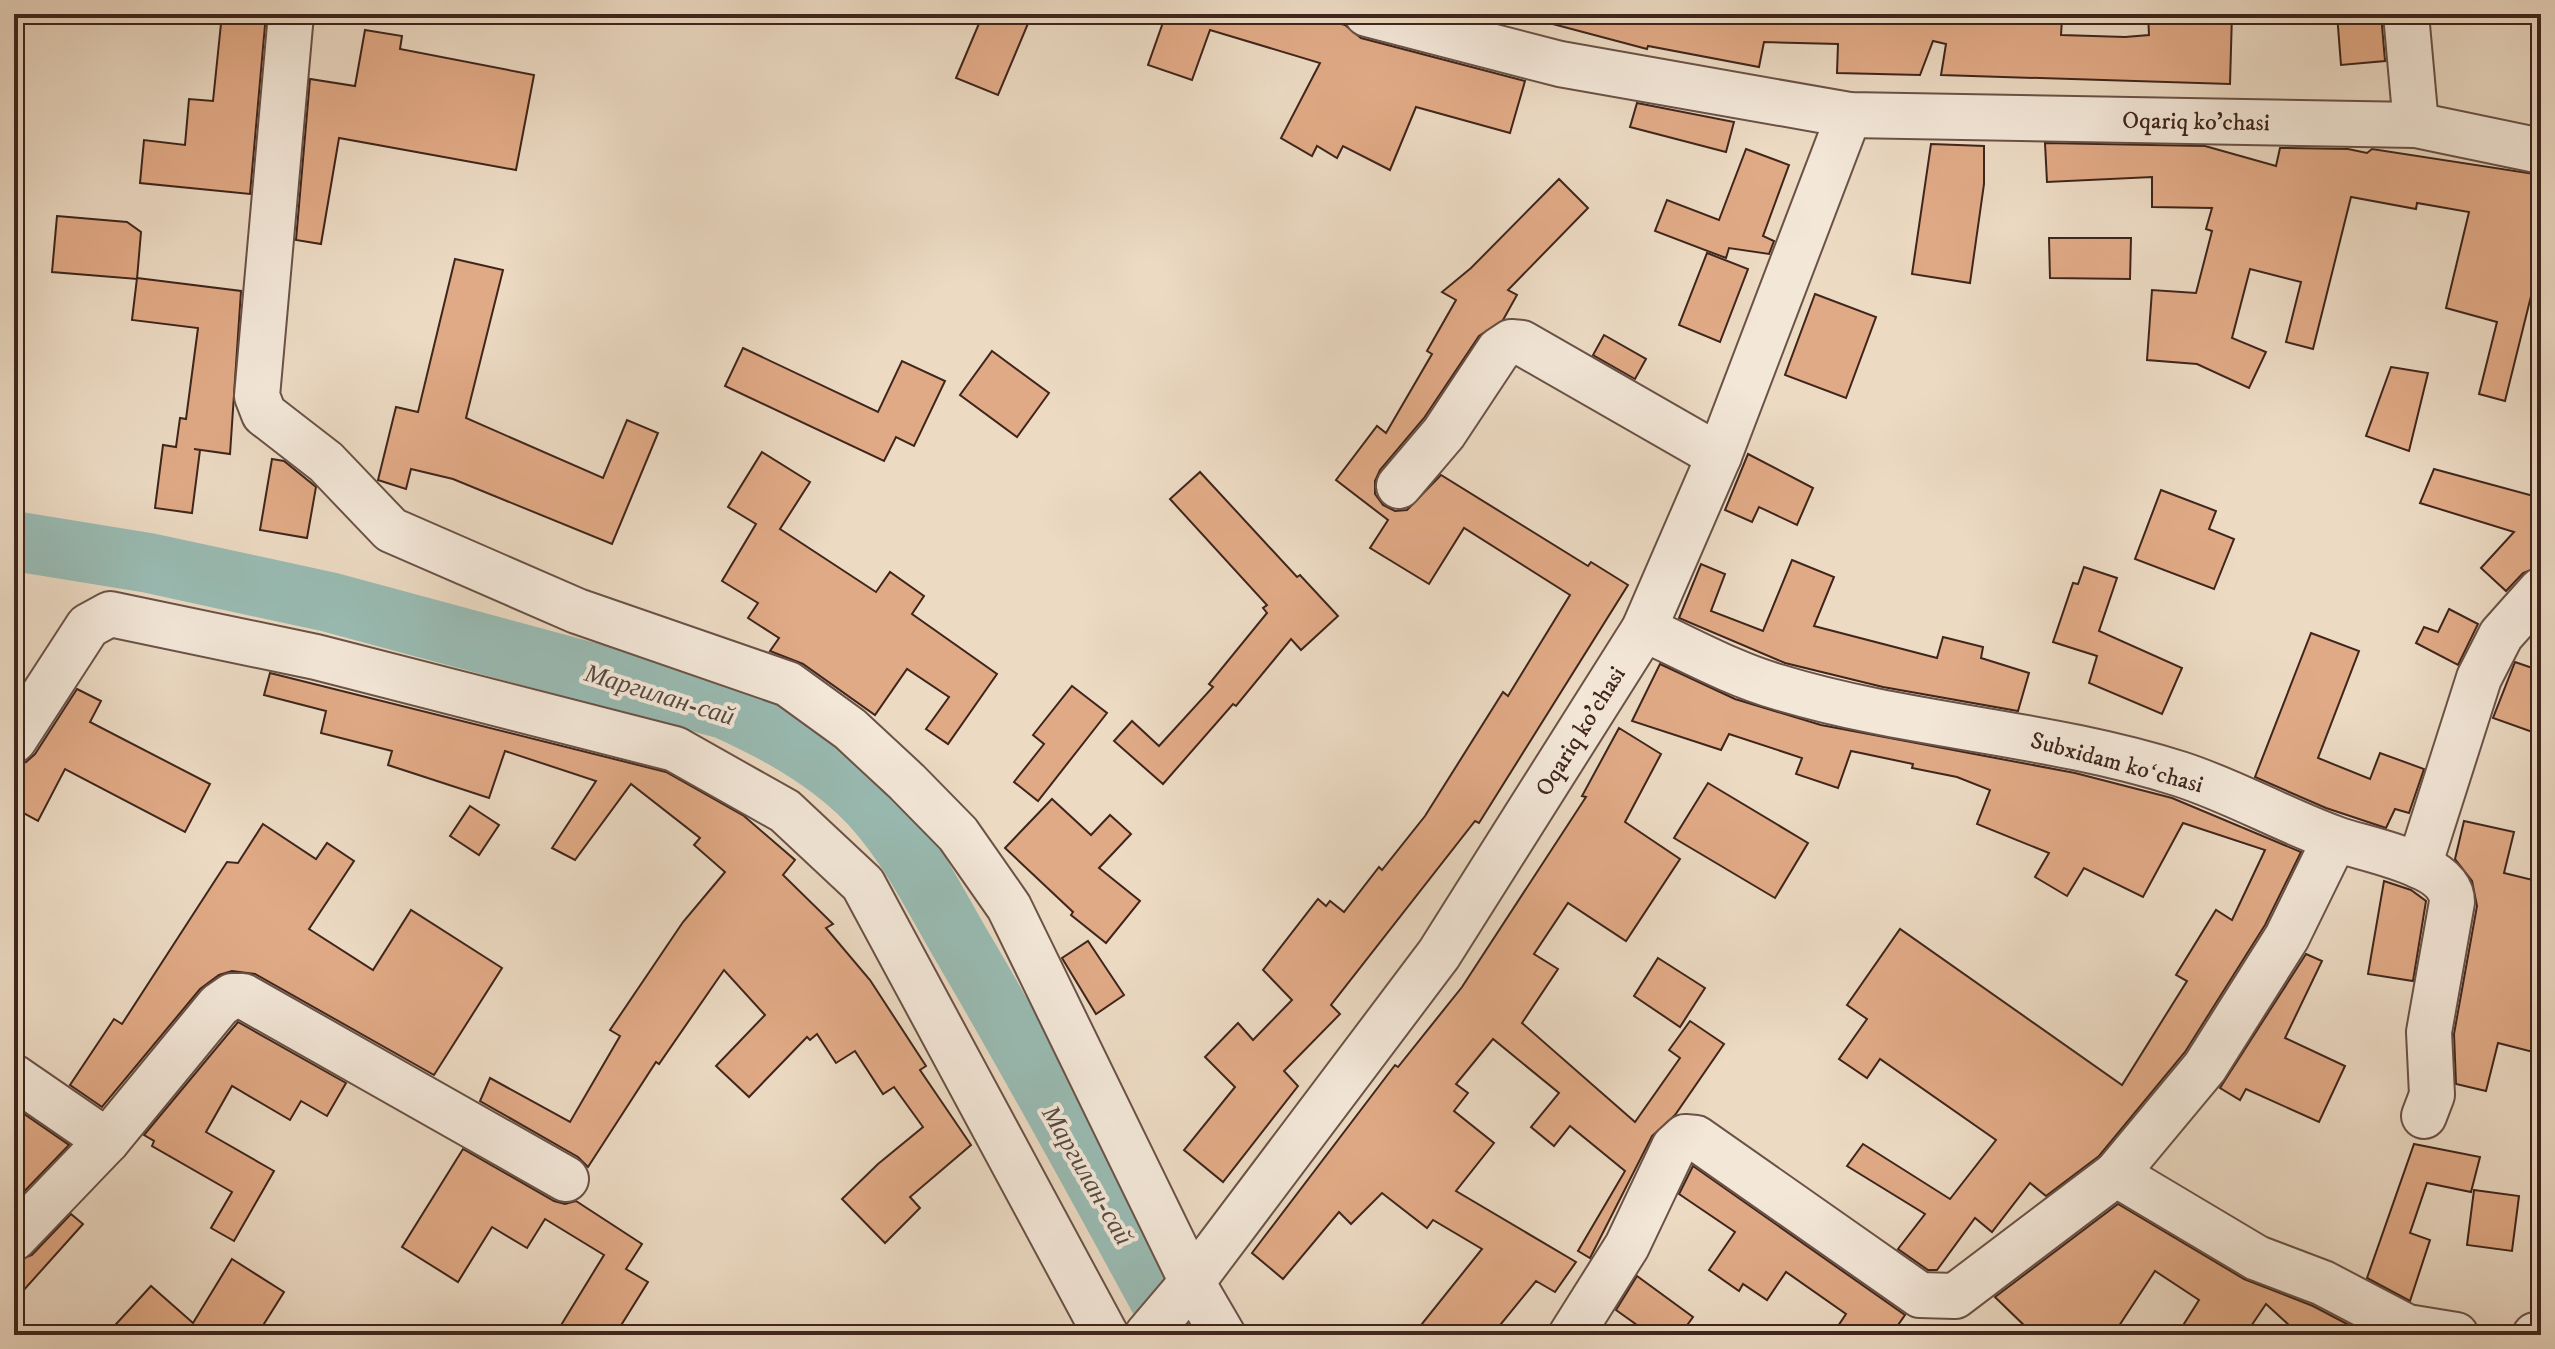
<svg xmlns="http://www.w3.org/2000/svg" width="2555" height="1349" font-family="'IM FELL DW Pica',serif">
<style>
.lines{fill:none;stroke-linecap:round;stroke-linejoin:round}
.river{stroke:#99bbb3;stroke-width:60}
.building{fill:#e1aa86;stroke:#3f251c;stroke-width:2}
.minor-casing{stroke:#6a5246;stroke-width:48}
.minor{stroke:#f3e7d8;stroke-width:44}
.labels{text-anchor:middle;stroke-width:8;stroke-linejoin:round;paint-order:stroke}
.street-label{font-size:24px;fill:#3f251c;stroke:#f3e7d8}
.water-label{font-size:26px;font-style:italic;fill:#564a42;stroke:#f3e7d8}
</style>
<rect width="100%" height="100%" fill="#ecdac3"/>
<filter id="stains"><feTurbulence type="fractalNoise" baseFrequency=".0025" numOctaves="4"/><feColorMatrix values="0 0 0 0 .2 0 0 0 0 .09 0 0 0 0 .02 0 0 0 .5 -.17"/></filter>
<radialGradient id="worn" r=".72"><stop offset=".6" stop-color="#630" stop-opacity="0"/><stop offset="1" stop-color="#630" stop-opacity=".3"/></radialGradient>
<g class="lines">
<path class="river" d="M 14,541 L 149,563 L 329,602 L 725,709 C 773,731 819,755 858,792 C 905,836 933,898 966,953 C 1040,1079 1109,1207 1179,1335"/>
</g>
<g class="building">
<polygon points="222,14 266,14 250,194 140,183 144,140 185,145 189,99 213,101"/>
<polygon points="983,14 1032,14 998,95 956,78"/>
<polygon points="1166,14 1306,14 1345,25 1361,38 1525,81 1510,133 1416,107 1390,170 1343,146 1337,158 1317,146 1312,156 1281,138 1320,63 1210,30 1192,80 1148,65"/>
<polygon points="1551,14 1943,14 2062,19 2061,35 2125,37 2149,35 2148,14 2232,14 2230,84 1941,75 1946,44 1933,41 1920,75 1837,73 1838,44 1764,42 1759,67 1648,46 1647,49 1549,23"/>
<polygon points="2337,14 2381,14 2385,61 2341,65"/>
<polygon points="365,30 402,36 400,49 534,75 516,170 339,138 321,244 296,240 310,79 355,86"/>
<polygon points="1637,103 1734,122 1726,152 1630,127"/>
<polygon points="2045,143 2205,146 2276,166 2280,148 2348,149 2367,153 2372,149 2541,175 2541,256 2505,401 2479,394 2497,322 2446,308 2469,212 2417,203 2416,209 2351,197 2313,349 2286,342 2301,282 2250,269 2232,338 2266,352 2249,388 2197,364 2147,360 2152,290 2196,293 2212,231 2206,229 2212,208 2152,207 2152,177 2047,182"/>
<polygon points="1931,144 1984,146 1984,184 1970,283 1912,274"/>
<polygon points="1746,149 1789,165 1763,236 1774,241 1769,254 1729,248 1726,258 1655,231 1667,200 1719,220"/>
<polygon points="1559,179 1588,208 1508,290 1517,295 1503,320 1479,336 1424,418 1380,470 1375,481 1375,494 1383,505 1395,511 1407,510 1441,475 1588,566 1591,562 1628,585 1479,823 1475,821 1331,1005 1340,1014 1284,1071 1298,1086 1223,1182 1184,1150 1235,1087 1205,1057 1238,1023 1253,1040 1292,1000 1263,970 1318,899 1326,906 1330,901 1344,912 1379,867 1382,870 1425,816 1503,692 1508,696 1570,595 1464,528 1429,584 1370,548 1388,520 1336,480 1377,426 1386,433 1432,354 1427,351 1456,300 1442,292 1471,268"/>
<polygon points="57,216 127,222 141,232 137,279 52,272"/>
<polygon points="2049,238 2131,238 2130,279 2050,278"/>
<polygon points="1707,253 1748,269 1720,342 1679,325"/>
<polygon points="455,259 503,270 466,418 603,478 627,420 658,433 612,544 453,479 411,469 406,489 378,480 396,407 418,412"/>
<polygon points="137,278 241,291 230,454 194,449 200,450 192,513 155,508 163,445 176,447 180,418 186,419 198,328 132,320"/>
<polygon points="1815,294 1876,317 1846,398 1785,375"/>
<polygon points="1604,335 1646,359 1635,379 1593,355"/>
<polygon points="743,348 878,412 902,361 945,381 914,446 896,437 884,461 725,386"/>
<polygon points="992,351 1049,393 1017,437 960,395"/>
<polygon points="2391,367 2428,373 2409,451 2366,436"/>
<polygon points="762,452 810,482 780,529 876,592 890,572 924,596 912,614 997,674 948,744 926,729 949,697 907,669 875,715 803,664 770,651 779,638 748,618 758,603 722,581 756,524 728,507"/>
<polygon points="1748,454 1813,488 1797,525 1759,507 1752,522 1725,510"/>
<polygon points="272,459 284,461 316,487 307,538 260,530"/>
<polygon points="2434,469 2541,498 2541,566 2523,573 2506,591 2481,568 2514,532 2420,503"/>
<polygon points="1200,472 1297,577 1300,575 1338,616 1301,650 1291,639 1236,706 1233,704 1163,784 1114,741 1132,721 1159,746 1213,687 1209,684 1267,613 1263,608 1267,605 1170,499"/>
<polygon points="2161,490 2216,511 2209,529 2234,539 2214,589 2135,559"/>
<polygon points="1792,560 1834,577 1814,626 1937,658 1943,637 1983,647 1981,658 2029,673 2018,711 1883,687 1785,663 1679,618 1701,564 1725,574 1711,611 1763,631"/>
<polygon points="2084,567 2117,578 2099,631 2182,668 2162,714 2089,683 2097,656 2053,642 2073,583 2078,584"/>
<polygon points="2449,609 2478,624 2458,665 2416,643 2424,627 2438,632"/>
<polygon points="2311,633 2359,651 2318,758 2370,779 2380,753 2424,769 2409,813 2395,809 2386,828 2326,808 2255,777"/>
<polygon points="2515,662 2541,671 2541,735 2493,718"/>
<polygon points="1660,664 1735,699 1821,725 2075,773 2172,798 2301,852 2265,925 2185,1052 2099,1156 2046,1196 2030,1183 1992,1232 1975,1218 1937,1270 1928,1270 1898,1249 1925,1214 1847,1166 1863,1144 1950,1199 1996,1140 1880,1059 1867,1078 1839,1059 1867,1019 1847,1005 1900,929 2122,1085 2187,981 2176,975 2216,910 2232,920 2265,850 2183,823 2143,897 2084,868 2067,896 2035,877 2049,853 1977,824 1990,790 1957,777 1912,768 1913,764 1851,751 1838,788 1796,774 1802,758 1729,734 1721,750 1632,721"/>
<polygon points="270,673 666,772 744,816 795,860 783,875 833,924 826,928 870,980 926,1066 920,1070 971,1145 910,1197 920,1208 885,1243 842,1199 878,1164 923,1127 894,1087 883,1094 855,1051 836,1063 817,1034 810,1040 807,1037 749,1097 716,1066 765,1015 724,970 659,1064 656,1062 588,1167 578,1157 480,1101 490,1078 570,1122 620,1036 610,1030 683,922 725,872 694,845 700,838 631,784 575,860 552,848 596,781 505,751 489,798 388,765 392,751 321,733 326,711 264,695"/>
<polygon points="1072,686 1107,713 1038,801 1014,782 1044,744 1033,735"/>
<polygon points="77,689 101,701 90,722 210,784 185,832 65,769 38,821 14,808 14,765 26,762 35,754"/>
<polygon points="1619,728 1661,754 1625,822 1680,859 1626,941 1568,903 1534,954 1558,969 1522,1023 1635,1122 1680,1058 1669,1050 1690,1021 1724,1044 1675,1115 1652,1136 1590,1258 1578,1251 1625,1171 1570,1126 1554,1146 1531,1127 1559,1093 1493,1039 1456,1084 1468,1093 1454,1111 1494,1143 1456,1191 1576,1262 1555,1292 1536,1281 1492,1335 1413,1335 1482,1249 1433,1220 1427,1228 1382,1193 1351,1224 1339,1212 1283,1279 1252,1253 1395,1065 1398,1067 1462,987 1586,797 1582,796"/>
<polygon points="1708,783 1808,843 1775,898 1674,838"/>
<polygon points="1052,799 1091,835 1110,815 1131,834 1099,868 1140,901 1106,943 1071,915 1073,912 1005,848"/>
<polygon points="470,806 499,825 479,855 450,836"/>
<polygon points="2464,821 2514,832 2504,873 2541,882 2541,1054 2498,1043 2486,1091 2456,1084 2454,1034 2477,906 2472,881 2455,859"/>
<polygon points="263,824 316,859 327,843 354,861 309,929 373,970 411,910 502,968 434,1075 255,974 232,971 219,975 200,989 102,1107 70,1085 114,1019 122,1024 227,862 238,863"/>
<polygon points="2384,881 2411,890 2426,901 2413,981 2368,974"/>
<polygon points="1088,941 1124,995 1096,1014 1062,958"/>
<polygon points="2306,954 2322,961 2285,1038 2345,1066 2319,1122 2246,1089 2240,1100 2220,1088"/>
<polygon points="1658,958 1705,988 1680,1027 1634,996"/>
<polygon points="238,1022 346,1083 327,1116 301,1101 290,1120 232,1086 206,1132 274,1171 234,1241 211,1228 232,1192 152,1146 154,1141 144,1135"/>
<polygon points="14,1107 69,1145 14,1202"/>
<polygon points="2414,1144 2480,1157 2471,1192 2427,1183 2410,1233 2430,1240 2410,1301 2367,1278"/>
<polygon points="463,1149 554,1201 565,1204 576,1201 642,1244 626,1269 648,1282 615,1335 555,1335 604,1255 545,1219 527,1248 492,1227 458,1282 402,1247"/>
<polygon points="1693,1166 1905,1315 1891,1335 1832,1335 1846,1314 1786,1272 1767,1300 1743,1284 1739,1291 1709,1270 1735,1232 1679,1194"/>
<polygon points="2474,1190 2519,1196 2512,1251 2467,1245"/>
<polygon points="2118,1204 2244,1279 2313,1306 2368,1335 2300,1335 2266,1304 2245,1335 2177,1335 2199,1300 2155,1271 2113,1335 2034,1335 1995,1297"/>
<polygon points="71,1214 83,1224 14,1301 14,1262 32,1255"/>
<polygon points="232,1259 284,1292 257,1335 106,1335 151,1286 193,1323"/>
<polygon points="1637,1276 1693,1317 1680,1335 1651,1335 1616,1310"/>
</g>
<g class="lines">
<defs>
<g id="minor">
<polyline points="291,14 257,396 264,414 326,462 391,530 577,611 788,684 850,729 907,782 958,834 1009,907 1192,1282 1223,1335"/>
<polyline points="1367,14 1560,64 1849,115 2416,125 2541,151"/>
<polyline points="2406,14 2416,125"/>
<polyline points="1399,486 1444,433 1499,350 1511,342 1522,343 1719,456"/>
<path d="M 1644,629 C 1688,649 1732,674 1778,687 C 1909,727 2049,732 2180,774 C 2233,791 2283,820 2336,839 C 2366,850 2452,863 2452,902 L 2429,1032 L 2432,1095 L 2424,1116"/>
<polyline points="14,740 88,626 110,614 316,657 675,749 785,811 863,884 1106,1335"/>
<polyline points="2419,866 2479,678 2501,635 2541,590"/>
<polyline points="14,1077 107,1141"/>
<polyline points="2116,1174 2257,1258 2323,1283 2407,1327 2456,1335"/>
<polyline points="14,1238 107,1141 219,1005 232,996 243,996 566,1179"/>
<polyline points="1147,1335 1192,1282 1439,954 1644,629 1719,456 1849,115"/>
<polyline points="1571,1335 1627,1246 1674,1147 1685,1137 1696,1138 1920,1295 1955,1296 2116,1174 2205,1067 2287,937 2335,839"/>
<polyline points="2535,1335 2541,1335"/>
</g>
</defs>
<use href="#minor" class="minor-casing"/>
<use href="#minor" class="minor"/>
</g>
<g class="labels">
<g class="street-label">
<text transform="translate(2196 121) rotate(1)" y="8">Oqariq ko'chasi</text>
<text transform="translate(1580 731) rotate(-58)" y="8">Oqariq ko'chasi</text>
<text transform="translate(2117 762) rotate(15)" y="8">Subxidam koʻchasi</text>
</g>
<g class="water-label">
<text transform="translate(660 694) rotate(17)" y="9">Маргилан-сай</text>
<text transform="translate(1088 1175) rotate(60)" y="9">Маргилан-сай</text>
</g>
</g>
<rect width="2555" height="1349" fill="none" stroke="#ecdac3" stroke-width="48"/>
<rect x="16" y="16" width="2523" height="1317" fill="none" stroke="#3f251c" stroke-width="4"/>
<rect x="24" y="24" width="2507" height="1301" fill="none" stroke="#3f251c" stroke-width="2"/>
<rect width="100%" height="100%" filter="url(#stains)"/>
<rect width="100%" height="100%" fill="url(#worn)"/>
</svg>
